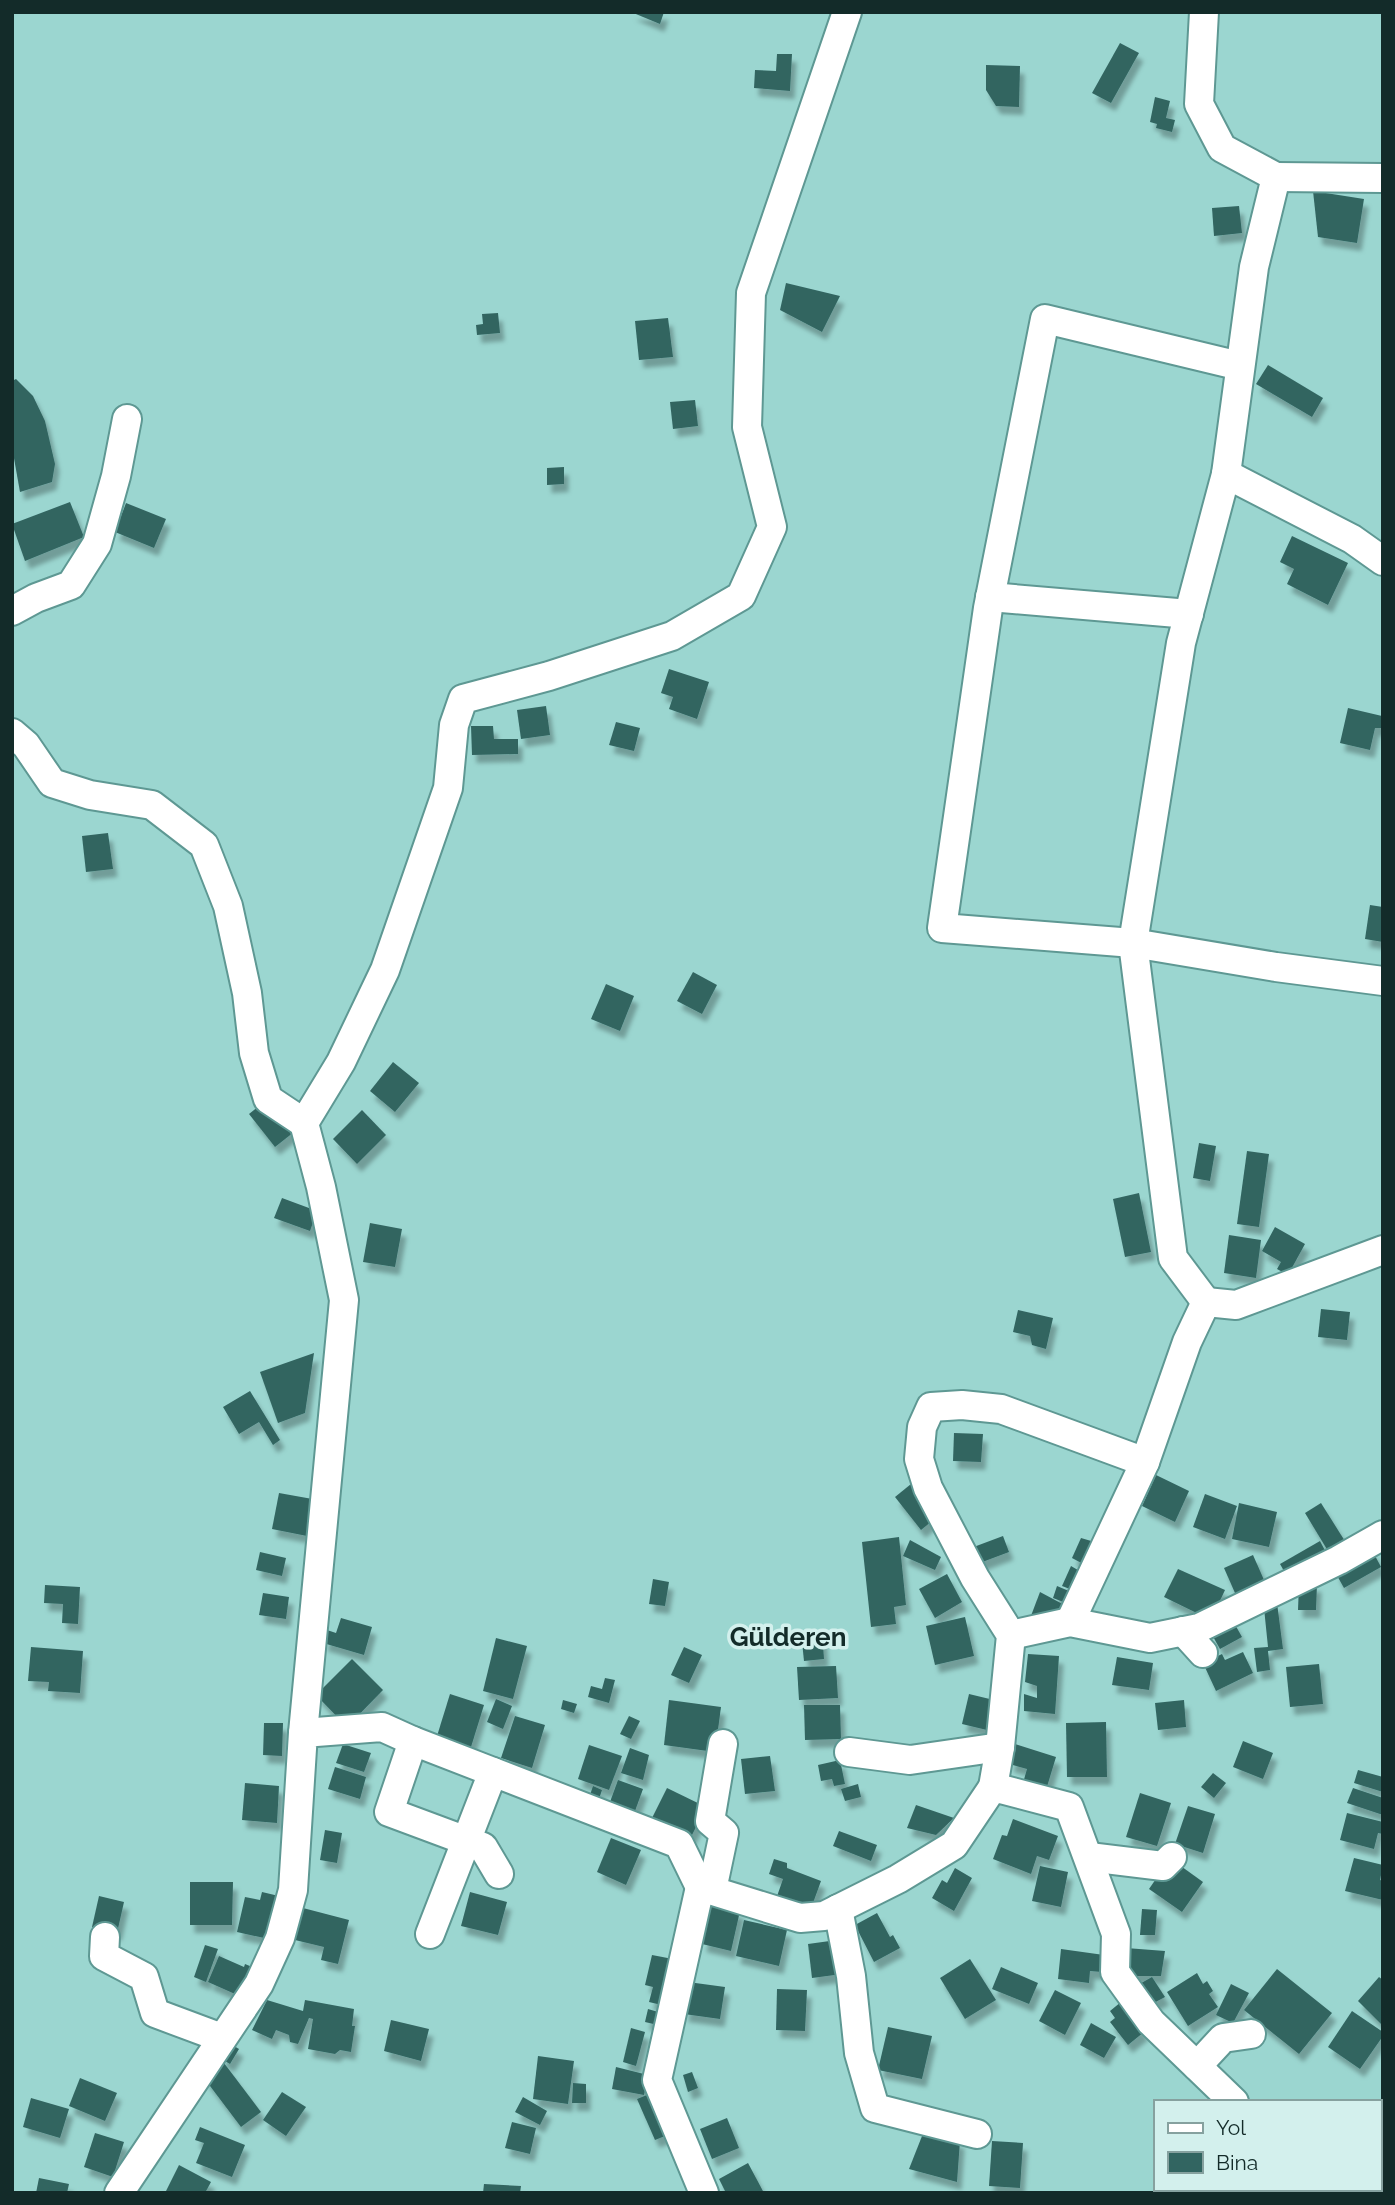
<svg xmlns="http://www.w3.org/2000/svg" width="1395" height="2205" font-family="Raleway,sans-serif">
<style>
.building{fill:#326561;filter:url(#shadow)}
.lines{fill:none;stroke-linecap:round;stroke-linejoin:round}
.minor-casing{stroke:#5e9893;stroke-width:32}
.minor{stroke:#fff;stroke-width:28}
.labels{text-anchor:middle;stroke-width:7;stroke-linejoin:round;paint-order:stroke}
.quarter-label{font-size:26px;font-weight:bold;fill:#132b29;stroke:#d3f0ed}
</style>
<defs>
<filter id="shadow"><feDropShadow dx="4.5" dy="8" stdDeviation="2" flood-color="#0004"/></filter>
</defs>
<rect width="100%" height="100%" fill="#9bd6d0"/>
<g class="building">
<polygon points="631,12 664,12 660,24"/>
<polygon points="1120,43 1139,53 1111,103 1092,93"/>
<polygon points="777,54 792,54 790,91 754,88 755,70 776,71"/>
<polygon points="986,65 1020,66 1019,107 996,106 986,90"/>
<polygon points="1155,97 1170,101 1166,118 1175,120 1172,132 1156,128 1157,124 1150,122"/>
<polygon points="1313,191 1364,199 1357,243 1318,237"/>
<polygon points="1239,206 1242,233 1214,236 1212,208"/>
<polygon points="786,283 840,296 822,332 780,310"/>
<polygon points="498,313 500,333 477,335 476,325 483,324 482,314"/>
<polygon points="668,318 673,357 639,360 635,321"/>
<polygon points="1268,365 1323,398 1312,417 1256,384"/>
<polygon points="16,379 33,396 45,421 55,464 52,482 20,492 12,447 12,381"/>
<polygon points="695,400 698,426 673,429 670,402"/>
<polygon points="564,467 564,484 547,485 547,468"/>
<polygon points="70,502 84,537 25,561 12,524"/>
<polygon points="126,503 166,519 154,548 115,532"/>
<polygon points="1292,536 1348,563 1328,605 1287,584 1294,569 1280,562"/>
<polygon points="669,669 709,682 697,719 669,709 673,697 661,693"/>
<polygon points="546,706 550,735 521,739 517,710"/>
<polygon points="1348,708 1382,716 1382,728 1375,728 1370,750 1340,743"/>
<polygon points="616,722 640,728 634,751 609,745"/>
<polygon points="471,726 493,726 494,739 518,739 518,754 472,755"/>
<polygon points="108,833 113,869 86,872 82,836"/>
<polygon points="1370,905 1383,907 1383,942 1365,939"/>
<polygon points="693,972 717,985 702,1014 677,1001"/>
<polygon points="606,984 634,996 620,1031 591,1019"/>
<polygon points="393,1062 419,1083 395,1112 370,1091"/>
<polygon points="268,1099 294,1132 275,1147 249,1114"/>
<polygon points="362,1110 386,1135 357,1164 333,1139"/>
<polygon points="1199,1143 1216,1146 1210,1181 1193,1178"/>
<polygon points="1247,1151 1269,1154 1259,1227 1237,1224"/>
<polygon points="1139,1193 1151,1252 1125,1257 1113,1199"/>
<polygon points="282,1198 317,1211 310,1231 274,1218"/>
<polygon points="370,1223 402,1229 395,1267 363,1262"/>
<polygon points="1275,1227 1305,1244 1288,1275 1277,1269 1281,1262 1262,1251"/>
<polygon points="1229,1235 1261,1240 1256,1278 1224,1273"/>
<polygon points="1321,1309 1350,1312 1347,1340 1318,1337"/>
<polygon points="1018,1310 1053,1318 1046,1349 1032,1345 1030,1336 1013,1332"/>
<polygon points="314,1353 305,1413 278,1423 260,1372"/>
<polygon points="250,1391 280,1440 273,1445 259,1422 239,1434 223,1407"/>
<polygon points="954,1433 983,1434 981,1462 953,1461"/>
<polygon points="1156,1475 1189,1491 1175,1522 1142,1506"/>
<polygon points="911,1484 937,1517 921,1530 895,1497"/>
<polygon points="279,1493 318,1500 312,1537 272,1529"/>
<polygon points="1205,1494 1237,1506 1225,1539 1193,1527"/>
<polygon points="1239,1503 1277,1512 1269,1547 1232,1539"/>
<polygon points="1321,1503 1348,1546 1331,1556 1305,1513"/>
<polygon points="1003,1536 1009,1552 977,1564 971,1548"/>
<polygon points="899,1537 906,1605 894,1607 896,1624 871,1627 862,1542"/>
<polygon points="1081,1538 1098,1543 1087,1566 1072,1558"/>
<polygon points="910,1540 941,1557 935,1570 903,1556"/>
<polygon points="1320,1541 1329,1558 1289,1580 1280,1564"/>
<polygon points="1372,1550 1381,1567 1344,1588 1335,1572"/>
<polygon points="260,1552 286,1558 282,1576 256,1570"/>
<polygon points="1253,1555 1268,1589 1239,1602 1224,1568"/>
<polygon points="1071,1566 1083,1573 1075,1591 1062,1586"/>
<polygon points="1178,1569 1225,1590 1211,1620 1164,1597"/>
<polygon points="947,1574 962,1602 935,1618 919,1589"/>
<polygon points="653,1579 669,1582 665,1606 649,1604"/>
<polygon points="1299,1584 1317,1584 1316,1610 1298,1610"/>
<polygon points="45,1585 80,1587 78,1624 62,1623 63,1604 44,1603"/>
<polygon points="1057,1586 1076,1594 1071,1605 1053,1598"/>
<polygon points="1040,1592 1070,1608 1029,1621"/>
<polygon points="263,1593 289,1597 286,1619 259,1615"/>
<polygon points="1277,1603 1283,1649 1268,1651 1270,1670 1257,1672 1254,1648 1268,1647 1264,1608"/>
<polygon points="965,1617 974,1656 935,1665 926,1626"/>
<polygon points="341,1618 372,1627 364,1655 323,1643 327,1630 336,1633"/>
<polygon points="1233,1621 1242,1637 1220,1649 1211,1633"/>
<polygon points="822,1630 824,1659 804,1661 801,1632"/>
<polygon points="496,1638 527,1646 513,1699 483,1691"/>
<polygon points="31,1647 83,1651 80,1693 48,1691 49,1682 28,1681"/>
<polygon points="684,1647 702,1655 689,1683 671,1675"/>
<polygon points="1243,1652 1253,1673 1216,1691 1203,1663 1222,1654 1225,1660"/>
<polygon points="1028,1654 1059,1656 1055,1714 1024,1711 1024,1694 1037,1698 1037,1686 1025,1682"/>
<polygon points="1117,1657 1153,1663 1149,1690 1112,1685"/>
<polygon points="352,1659 383,1690 347,1727 316,1695"/>
<polygon points="1319,1664 1323,1704 1290,1707 1286,1667"/>
<polygon points="836,1666 838,1698 799,1700 797,1667"/>
<polygon points="605,1678 615,1680 609,1703 588,1697 591,1686 602,1689"/>
<polygon points="450,1694 484,1705 471,1747 437,1736"/>
<polygon points="969,1694 998,1701 991,1731 962,1724"/>
<polygon points="496,1699 512,1706 503,1729 487,1722"/>
<polygon points="563,1700 577,1704 574,1713 561,1709"/>
<polygon points="669,1700 721,1707 715,1752 664,1745"/>
<polygon points="1184,1700 1186,1727 1158,1730 1155,1703"/>
<polygon points="804,1705 840,1705 841,1739 805,1740"/>
<polygon points="515,1716 545,1725 532,1768 501,1758"/>
<polygon points="629,1716 640,1721 631,1739 620,1734"/>
<polygon points="1106,1722 1107,1777 1067,1777 1066,1723"/>
<polygon points="264,1723 283,1723 282,1756 263,1755"/>
<polygon points="1243,1741 1273,1753 1263,1779 1233,1767"/>
<polygon points="343,1744 371,1753 364,1772 336,1763"/>
<polygon points="1015,1744 1056,1757 1046,1790 1023,1783 1027,1769 1009,1764"/>
<polygon points="589,1745 622,1756 609,1790 578,1779"/>
<polygon points="630,1748 649,1755 643,1780 621,1773"/>
<polygon points="770,1756 775,1791 745,1794 741,1759"/>
<polygon points="840,1760 845,1784 834,1786 832,1779 821,1781 818,1765"/>
<polygon points="335,1767 366,1777 360,1799 328,1789"/>
<polygon points="1358,1770 1383,1777 1383,1792 1354,1783"/>
<polygon points="1213,1773 1226,1783 1214,1798 1201,1787"/>
<polygon points="618,1780 643,1789 635,1811 610,1802"/>
<polygon points="245,1783 279,1786 277,1823 242,1820"/>
<polygon points="858,1784 861,1797 845,1801 841,1789"/>
<polygon points="593,1786 602,1790 598,1802 589,1798"/>
<polygon points="667,1788 706,1807 690,1839 651,1820"/>
<polygon points="1353,1788 1383,1798 1383,1815 1347,1803"/>
<polygon points="1140,1793 1171,1803 1157,1846 1126,1837"/>
<polygon points="916,1805 954,1818 936,1835 907,1828"/>
<polygon points="1188,1806 1215,1814 1203,1853 1175,1844"/>
<polygon points="1347,1813 1383,1822 1383,1834 1378,1833 1374,1849 1340,1840"/>
<polygon points="1013,1819 1058,1836 1049,1860 1037,1856 1031,1874 993,1859 1002,1835 1007,1836"/>
<polygon points="325,1830 342,1833 337,1863 320,1860"/>
<polygon points="839,1831 877,1845 871,1861 833,1846"/>
<polygon points="611,1838 641,1850 626,1885 597,1872"/>
<polygon points="1354,1858 1383,1865 1380,1880 1383,1881 1383,1900 1345,1891"/>
<polygon points="774,1859 787,1863 787,1868 821,1881 809,1914 775,1902 783,1879 769,1874"/>
<polygon points="1178,1864 1203,1882 1182,1912 1149,1889 1162,1870"/>
<polygon points="1040,1866 1068,1872 1061,1907 1032,1901"/>
<polygon points="955,1868 972,1878 954,1911 932,1898 942,1880 947,1883"/>
<polygon points="190,1882 233,1882 232,1925 190,1925"/>
<polygon points="262,1892 283,1897 273,1940 237,1932 245,1897 260,1900"/>
<polygon points="470,1892 507,1902 498,1935 461,1926"/>
<polygon points="99,1896 124,1902 117,1933 92,1927"/>
<polygon points="710,1905 740,1911 731,1951 702,1944"/>
<polygon points="303,1908 349,1920 338,1964 321,1960 324,1947 295,1940"/>
<polygon points="1142,1909 1157,1910 1155,1935 1140,1935"/>
<polygon points="877,1913 890,1937 893,1935 900,1948 874,1962 855,1925"/>
<polygon points="744,1920 787,1930 779,1966 736,1956"/>
<polygon points="837,1940 842,1974 812,1978 808,1944"/>
<polygon points="205,1945 218,1949 206,1982 194,1977"/>
<polygon points="1126,1948 1165,1951 1161,1976 1127,1976"/>
<polygon points="1061,1949 1104,1955 1102,1972 1090,1971 1089,1983 1058,1979"/>
<polygon points="652,1955 678,1960 670,2007 649,2002 653,1987 645,1985"/>
<polygon points="219,1956 244,1967 245,1964 257,1969 244,1998 208,1982"/>
<polygon points="970,1959 996,2000 965,2019 940,1978"/>
<polygon points="1001,1967 1038,1983 1029,2004 992,1989"/>
<polygon points="1277,1969 1332,2013 1299,2054 1244,2010"/>
<polygon points="1197,1973 1203,1984 1207,1981 1213,1991 1209,1994 1218,2007 1188,2026 1167,1992"/>
<polygon points="1152,1977 1165,1997 1148,2006 1136,1986"/>
<polygon points="1379,1977 1383,1980 1383,2026 1358,2001"/>
<polygon points="688,1982 725,1987 720,2019 684,2014"/>
<polygon points="1231,1984 1249,1993 1233,2023 1216,2015"/>
<polygon points="777,1989 807,1990 805,2031 776,2030"/>
<polygon points="1055,1990 1081,2003 1065,2035 1039,2021"/>
<polygon points="267,2000 303,2011 305,2000 354,2009 352,2026 355,2026 351,2052 340,2050 335,2054 308,2049 313,2019 309,2018 298,2044 290,2042 289,2035 276,2030 272,2039 252,2030"/>
<polygon points="1121,2002 1144,2032 1128,2045 1110,2022 1115,2018 1110,2011"/>
<polygon points="648,2009 665,2014 662,2026 645,2022"/>
<polygon points="1352,2011 1383,2032 1383,2036 1360,2069 1328,2047"/>
<polygon points="391,2020 429,2029 421,2061 384,2051"/>
<polygon points="1091,2023 1116,2037 1104,2058 1080,2045"/>
<polygon points="888,2027 932,2036 922,2079 878,2070"/>
<polygon points="631,2028 645,2032 636,2066 623,2062"/>
<polygon points="229,2043 239,2049 230,2064 220,2058"/>
<polygon points="538,2056 574,2061 568,2104 533,2099"/>
<polygon points="224,2063 261,2112 241,2127 204,2078"/>
<polygon points="616,2067 648,2075 644,2095 612,2089"/>
<polygon points="692,2072 698,2088 688,2092 683,2075"/>
<polygon points="80,2078 117,2093 105,2121 69,2106"/>
<polygon points="573,2083 586,2084 586,2103 572,2103"/>
<polygon points="282,2092 306,2107 286,2136 263,2120"/>
<polygon points="652,2093 670,2134 655,2140 637,2099"/>
<polygon points="523,2097 547,2111 540,2125 515,2112"/>
<polygon points="31,2098 69,2109 60,2138 23,2127"/>
<polygon points="727,2118 739,2148 712,2159 700,2129"/>
<polygon points="512,2122 536,2128 530,2154 505,2148"/>
<polygon points="200,2127 245,2145 232,2177 196,2163 204,2143 195,2140"/>
<polygon points="924,2131 960,2141 957,2182 909,2169"/>
<polygon points="95,2133 124,2142 113,2177 84,2167"/>
<polygon points="992,2141 1023,2143 1020,2188 989,2186"/>
<polygon points="748,2163 764,2193 726,2193 719,2179"/>
<polygon points="179,2165 211,2182 205,2193 165,2193"/>
<polygon points="39,2178 69,2184 67,2193 36,2193"/>
<polygon points="484,2184 521,2186 520,2193 483,2193"/>
</g>
<g class="lines">
<defs>
<g id="minor">
<polyline points="1204,12 1199,104 1222,148 1276,177 1254,267 1226,474 1181,643 1133,943 1173,1258 1206,1302"/>
<polyline points="1276,177 1383,178"/>
<polyline points="1240,366 1045,319 988,608 942,928 1133,943 1276,967 1383,981"/>
<polyline points="1226,474 1352,539 1383,561"/>
<polyline points="990,597 1189,614"/>
<polyline points="12,611 36,598 71,585 97,544 116,476 127,419"/>
<polyline points="12,733 26,745 52,783 90,795 152,805 204,845 228,906 247,993 254,1053 268,1099 304,1123"/>
<polyline points="1070,1622 1145,1462 1187,1342 1206,1302 1236,1305 1383,1250"/>
<polyline points="1183,1631 1203,1653"/>
<polyline points="1011,1635 1070,1622 1150,1638 1199,1628 1339,1560 1383,1535"/>
<polyline points="303,1733 344,1300 321,1187 304,1123 341,1062 385,970 448,788 454,725 463,699 549,676 672,636 741,596 772,527 747,427 751,293 847,12"/>
<polyline points="413,1741 389,1812 483,1847 499,1874"/>
<polyline points="849,1752 910,1760 1000,1747"/>
<polyline points="993,1787 1000,1747 1011,1635 975,1578 928,1488 919,1459 922,1427 931,1407 962,1405 1001,1409 1145,1462"/>
<polyline points="1089,1857 1163,1866 1172,1857"/>
<polyline points="700,1887 657,2080 704,2193"/>
<polyline points="712,1890 724,1833 710,1821 723,1744"/>
<polyline points="838,1909 851,1976 859,2053 875,2108 977,2134"/>
<polyline points="430,1934 493,1772"/>
<polyline points="105,1937 104,1956 144,1977 155,2013 222,2038"/>
<polyline points="1197,2066 1223,2038 1251,2034"/>
<polyline points="1319,2189 1333,2193"/>
<polyline points="119,2193 259,1984 280,1938 293,1890 303,1733 382,1727 413,1741 679,1844 700,1887 800,1918 824,1916 898,1879 954,1845 993,1787 1069,1807 1116,1934 1115,1972 1151,2022 1234,2102"/>
</g>
</defs>
<use href="#minor" class="minor-casing"/>
<use href="#minor" class="minor"/>
</g>
<g class="labels">
<g class="quarter-label">
<text x="788" y="1646">Gülderen</text>
</g>
</g>
<rect width="1395" height="2205" fill="none" stroke="#132b29" stroke-width="28"/>
<rect x="1154" y="2100" width="228" height="91" fill="#d3f0ed" stroke="#86a19f" stroke-width="2"/>
<rect x="1168" y="2123" width="35" height="10" fill="#ffffff" stroke="#86a19f" stroke-width="2"/>
<text x="1216" y="2135" font-size="21" fill="#132b29">Yol</text>
<rect x="1168" y="2152" width="35" height="21" fill="#326561" stroke="#86a19f" stroke-width="2"/>
<text x="1216" y="2170" font-size="21" fill="#132b29">Bina</text>
</svg>
